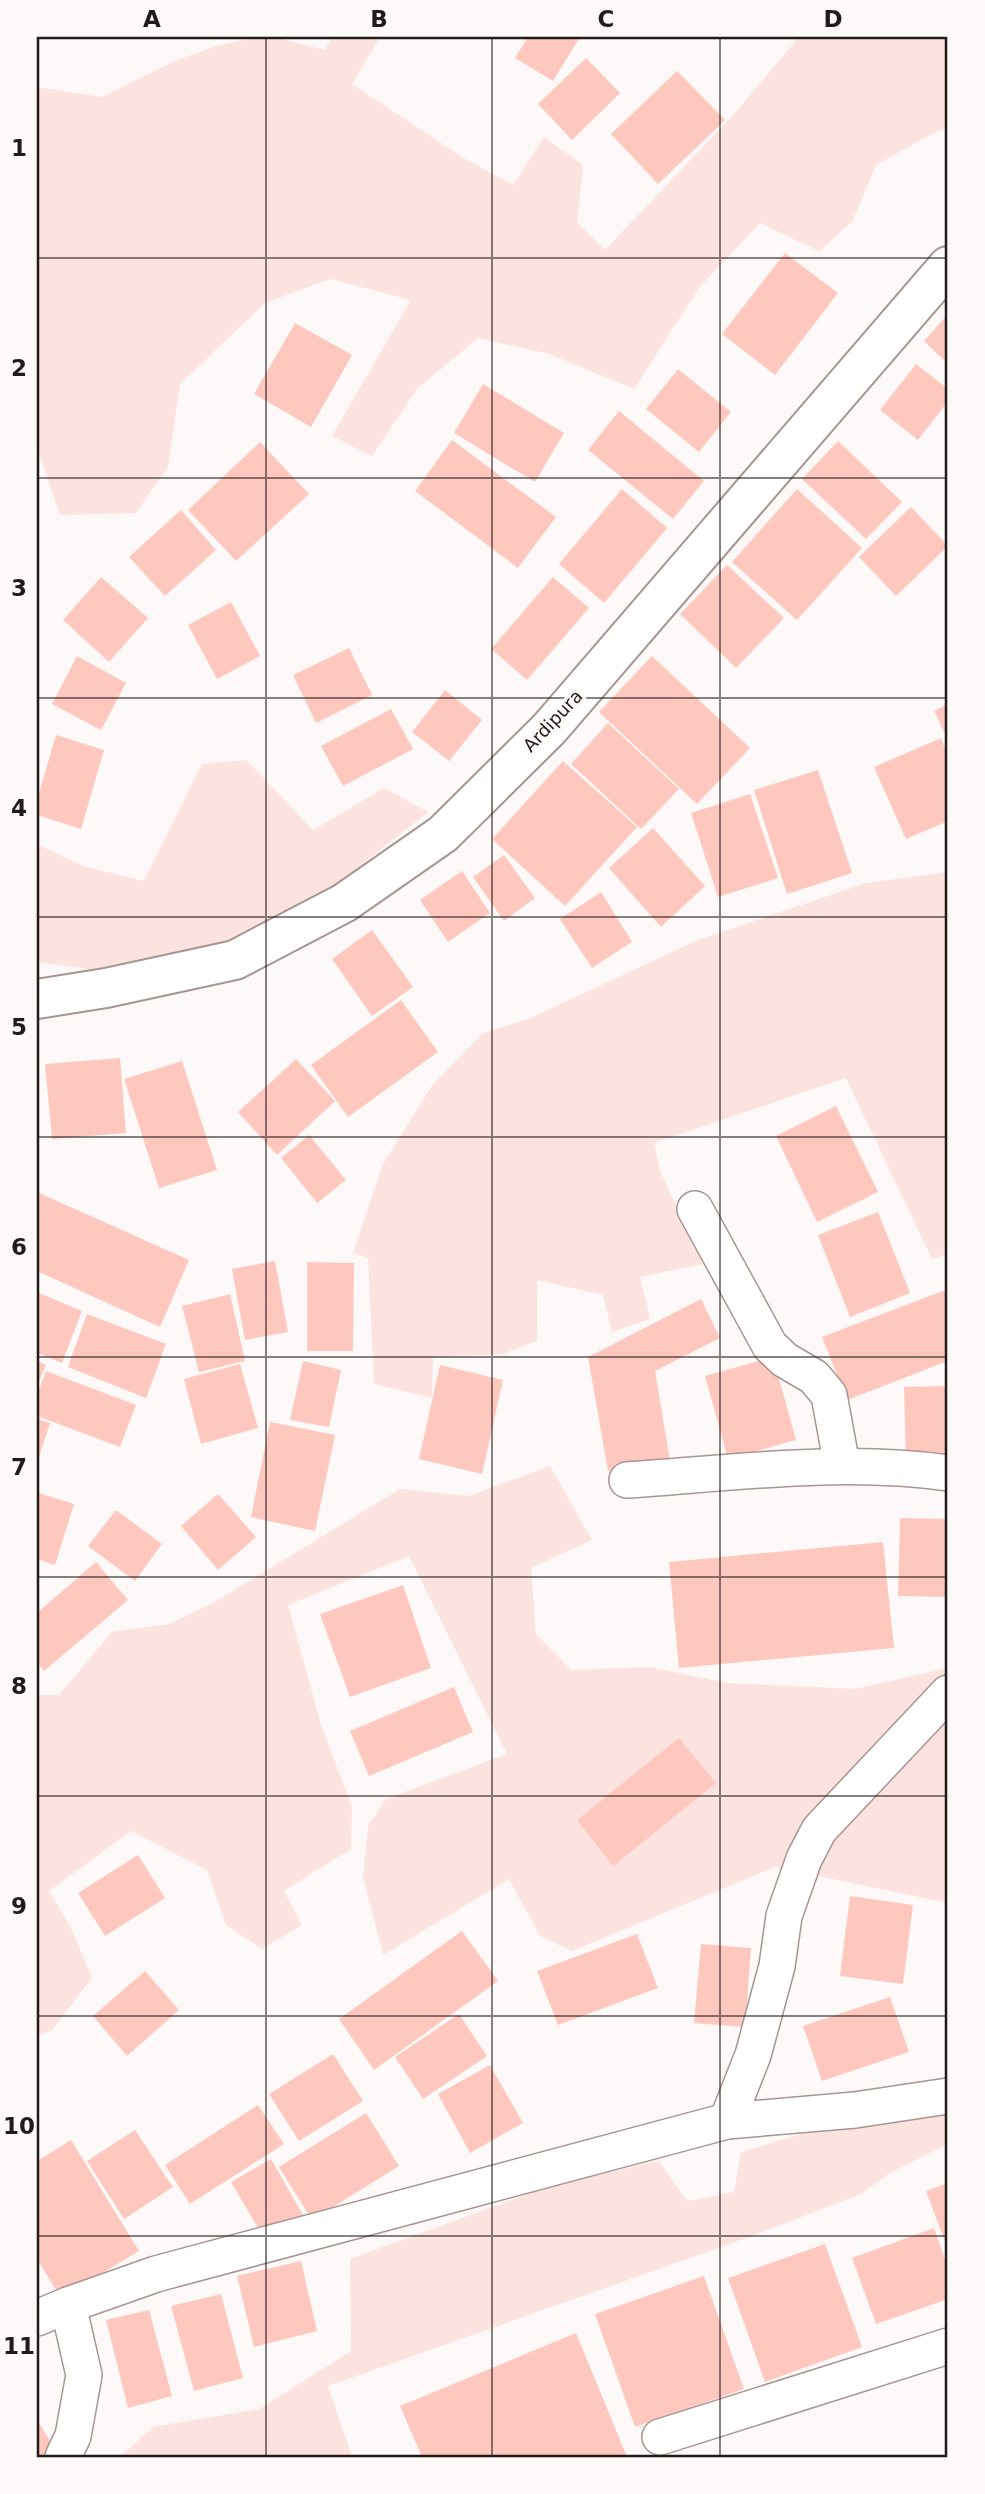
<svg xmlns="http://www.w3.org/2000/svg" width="985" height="2494" font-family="'DejaVu Sans',sans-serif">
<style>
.green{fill:#fde3df}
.building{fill:#fec8be}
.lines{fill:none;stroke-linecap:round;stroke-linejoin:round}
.minor-casing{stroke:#a79592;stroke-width:38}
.tertiary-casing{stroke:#a79592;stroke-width:42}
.minor{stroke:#fff;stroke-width:35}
.tertiary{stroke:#fff;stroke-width:38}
.grid{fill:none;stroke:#221b19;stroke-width:2;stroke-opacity:0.55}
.labels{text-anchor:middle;stroke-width:7;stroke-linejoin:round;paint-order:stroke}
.street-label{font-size:18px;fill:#221b19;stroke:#fdf9f8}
.neatline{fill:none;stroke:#221b19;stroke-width:2.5}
.grid-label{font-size:23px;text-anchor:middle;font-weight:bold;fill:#221b19}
</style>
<rect width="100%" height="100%" fill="#fdf9f8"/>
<g class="green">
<polygon points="258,37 274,37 325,50 332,37 380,37 352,84 462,157 513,185 544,137 583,165 577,222 605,250 735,113 799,37 948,37 948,129 939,130 876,165 852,222 819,251 760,223 699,288 634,389 549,354 478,338 417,389 372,456 332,436 411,300 330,279 265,303 180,384 168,467 136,513 60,515 37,448 37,87 102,97 175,61 216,46"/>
<polygon points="246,760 313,830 384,788 428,812 337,884 234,942 148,977 37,962 37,844 83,866 144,881 202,764"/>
<polygon points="948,872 948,1254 932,1259 846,1078 654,1143 661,1173 703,1264 640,1277 650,1319 612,1332 603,1295 537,1280 537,1341 503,1354 433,1357 432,1398 374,1384 368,1258 353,1253 383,1164 433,1084 483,1033 528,1019 698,940 866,883"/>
<polygon points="550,1466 592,1540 531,1568 536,1634 571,1670 649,1667 728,1683 855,1689 948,1668 948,1903 775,1867 572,1951 540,1936 509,1879 383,1955 363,1877 368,1826 386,1799 507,1754 409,1556 288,1605 321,1725 352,1807 351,1849 284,1891 302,1925 262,1949 226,1925 207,1870 131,1831 49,1891 71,1928 92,1978 52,2030 37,2036 37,1695 59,1695 112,1632 169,1624 213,1603 400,1489 469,1496"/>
<polygon points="948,2106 948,2144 890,2173 861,2194 755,2235 328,2386 352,2457 120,2457 153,2427 259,2409 351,2351 350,2259 550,2186 659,2161 687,2201 734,2192 741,2152 866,2115"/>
</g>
<g class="building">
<polygon points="528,37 580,37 553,81 515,58"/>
<polygon points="586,58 620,93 572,140 538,104"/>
<polygon points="677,71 725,120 658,184 611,134"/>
<polygon points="785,253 838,293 775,375 722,334"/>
<polygon points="948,314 948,364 924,341"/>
<polygon points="295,323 352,355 311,427 254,394"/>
<polygon points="916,364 948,389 948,401 918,440 880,410"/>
<polygon points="678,369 731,412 699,452 646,409"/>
<polygon points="483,384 564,433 535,482 454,433"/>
<polygon points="619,411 704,481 673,519 588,450"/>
<polygon points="452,440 556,517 518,568 415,491"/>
<polygon points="838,441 902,502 866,539 802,479"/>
<polygon points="260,442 309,494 236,561 188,510"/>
<polygon points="622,489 667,528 604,603 559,564"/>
<polygon points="797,489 862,548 797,620 732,562"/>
<polygon points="911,507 948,546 896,596 859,557"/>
<polygon points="181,510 216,550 165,596 129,557"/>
<polygon points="727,565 784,618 736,668 680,614"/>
<polygon points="101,577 148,618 109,662 63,620"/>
<polygon points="553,577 589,608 527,680 491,649"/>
<polygon points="231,602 260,656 217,679 188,625"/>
<polygon points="349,648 372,695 316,723 293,675"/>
<polygon points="77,656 126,683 101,730 52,704"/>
<polygon points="652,656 750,748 697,804 599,712"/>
<polygon points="445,690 482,720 449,761 412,732"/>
<polygon points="948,704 948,740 934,711"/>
<polygon points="391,709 413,749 343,786 321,746"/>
<polygon points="608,723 679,789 641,829 571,764"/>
<polygon points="56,735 104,750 81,829 37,815 37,800"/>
<polygon points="941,738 948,756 948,821 906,839 874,767"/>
<polygon points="563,761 637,827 565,906 492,839"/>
<polygon points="818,770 852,873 787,894 754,790"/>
<polygon points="750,794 778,878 718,897 691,813"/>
<polygon points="653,828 705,886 661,927 609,868"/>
<polygon points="504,855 535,898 504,921 473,877"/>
<polygon points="462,871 490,913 448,942 420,900"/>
<polygon points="601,892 632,942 592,968 560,919"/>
<polygon points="372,930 413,987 372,1016 332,959"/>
<polygon points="401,1000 438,1052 348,1117 311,1065"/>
<polygon points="120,1058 126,1133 52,1139 45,1064"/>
<polygon points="296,1059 335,1101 277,1155 238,1112"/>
<polygon points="182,1061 217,1170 159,1188 124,1079"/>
<polygon points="836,1106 878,1192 817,1222 776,1136"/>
<polygon points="309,1135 346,1180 317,1203 281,1158"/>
<polygon points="39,1193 189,1260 160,1327 37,1271 37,1199"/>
<polygon points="878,1212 910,1293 850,1317 818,1235"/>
<polygon points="275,1261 288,1332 245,1340 232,1269"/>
<polygon points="307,1262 354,1263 353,1351 307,1351"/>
<polygon points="948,1289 948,1361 847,1400 822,1337"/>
<polygon points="37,1292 82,1311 62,1363 37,1353"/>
<polygon points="230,1294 245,1361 199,1372 182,1306"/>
<polygon points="701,1299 720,1338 655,1371 670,1461 608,1471 588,1357"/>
<polygon points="87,1314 166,1344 146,1398 68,1367"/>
<polygon points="773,1357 796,1440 728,1459 705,1376"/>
<polygon points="37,1361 46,1365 37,1386"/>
<polygon points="303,1361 341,1370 329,1427 290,1420"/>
<polygon points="240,1364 258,1428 201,1444 184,1379"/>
<polygon points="440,1365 503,1380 482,1474 419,1459"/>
<polygon points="46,1371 136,1405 120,1447 37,1416 37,1395"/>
<polygon points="948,1386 948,1460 906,1461 904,1387"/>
<polygon points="37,1419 50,1423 37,1463"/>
<polygon points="270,1422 335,1435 315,1531 251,1517"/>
<polygon points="39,1493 74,1504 55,1565 37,1559"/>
<polygon points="218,1494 256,1537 218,1570 181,1526"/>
<polygon points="116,1510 162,1544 135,1581 88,1546"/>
<polygon points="900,1518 948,1519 948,1597 898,1596"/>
<polygon points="883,1542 894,1648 679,1668 669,1562"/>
<polygon points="96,1562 128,1600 44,1671 37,1662 37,1613"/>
<polygon points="403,1585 431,1668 350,1697 320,1614"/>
<polygon points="454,1687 473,1732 369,1776 350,1731"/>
<polygon points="679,1738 716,1783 613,1866 577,1820"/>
<polygon points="138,1855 165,1898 105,1936 78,1893"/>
<polygon points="850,1896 913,1905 903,1984 840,1976"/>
<polygon points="462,1931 498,1981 374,2070 339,2019"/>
<polygon points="637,1934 658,1988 558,2025 537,1971"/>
<polygon points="701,1944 751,1948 745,2027 694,2023"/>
<polygon points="145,1971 179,2010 127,2056 93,2016"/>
<polygon points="890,1997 909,2052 822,2081 803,2026"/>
<polygon points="459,2014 487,2056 423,2099 395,2057"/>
<polygon points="333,2054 363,2101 299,2141 269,2094"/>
<polygon points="490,2065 523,2123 470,2153 438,2094"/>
<polygon points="258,2105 284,2144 190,2204 165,2165"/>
<polygon points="366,2113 399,2166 312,2220 279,2167"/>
<polygon points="135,2130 173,2187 124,2219 87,2161"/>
<polygon points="71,2140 139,2251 61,2298 37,2259 37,2161"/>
<polygon points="271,2159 303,2215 264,2238 231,2182"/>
<polygon points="948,2183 948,2250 926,2191"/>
<polygon points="934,2228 948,2268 948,2299 876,2324 852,2258"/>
<polygon points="825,2244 862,2347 765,2382 728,2278"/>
<polygon points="301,2261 317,2331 254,2347 237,2276"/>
<polygon points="704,2276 744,2389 635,2427 595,2314"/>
<polygon points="221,2294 243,2378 194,2391 171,2306"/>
<polygon points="149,2310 172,2396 128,2408 106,2320"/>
<polygon points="576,2333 627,2457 422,2457 400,2406"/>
<polygon points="37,2420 59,2455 55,2457 37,2457"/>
</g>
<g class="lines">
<defs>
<g id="minor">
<polyline points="695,1209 770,1346 785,1360 814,1377 829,1395 842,1466"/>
<path d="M 627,1480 C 733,1473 843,1458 948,1473"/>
<polyline points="727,2121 753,2055 777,1966 784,1916 804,1859 819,1830 948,1693"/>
<polyline points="37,2318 68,2305 156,2274 727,2121 855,2110 948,2096"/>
<polyline points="660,2437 948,2346"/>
<polyline points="63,2457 73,2436 84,2375 68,2305"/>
</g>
<polyline id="tertiary" points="37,999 106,988 235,960 344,903 443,834 549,729 948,266"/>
</defs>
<use href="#minor" class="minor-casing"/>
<use href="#tertiary" class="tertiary-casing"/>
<use href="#minor" class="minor"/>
<use href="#tertiary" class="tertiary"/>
</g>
<path class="grid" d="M 266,37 L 266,2457M 492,37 L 492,2457M 720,37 L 720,2457M 37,258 L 948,258M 37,478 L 948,478M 37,698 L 948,698M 37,917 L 948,917M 37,1137 L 948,1137M 37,1357 L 948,1357M 37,1577 L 948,1577M 37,1796 L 948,1796M 37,2016 L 948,2016M 37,2236 L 948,2236"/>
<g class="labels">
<g class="street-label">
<text transform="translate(553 721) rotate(-47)" y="6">Ardipura</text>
</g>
</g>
<rect width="985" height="2494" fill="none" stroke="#fdf9f8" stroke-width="77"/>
<rect x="38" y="38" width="908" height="2418" class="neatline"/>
<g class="grid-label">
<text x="152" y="27">A</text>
<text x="379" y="27">B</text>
<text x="606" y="27">C</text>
<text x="833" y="27">D</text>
<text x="19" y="156">1</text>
<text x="19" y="376">2</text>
<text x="19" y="596">3</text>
<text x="19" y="816">4</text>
<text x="19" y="1035">5</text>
<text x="19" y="1255">6</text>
<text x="19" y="1475">7</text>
<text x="19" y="1694">8</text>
<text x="19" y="1914">9</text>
<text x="19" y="2134">10</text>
<text x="19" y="2354">11</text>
</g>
</svg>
